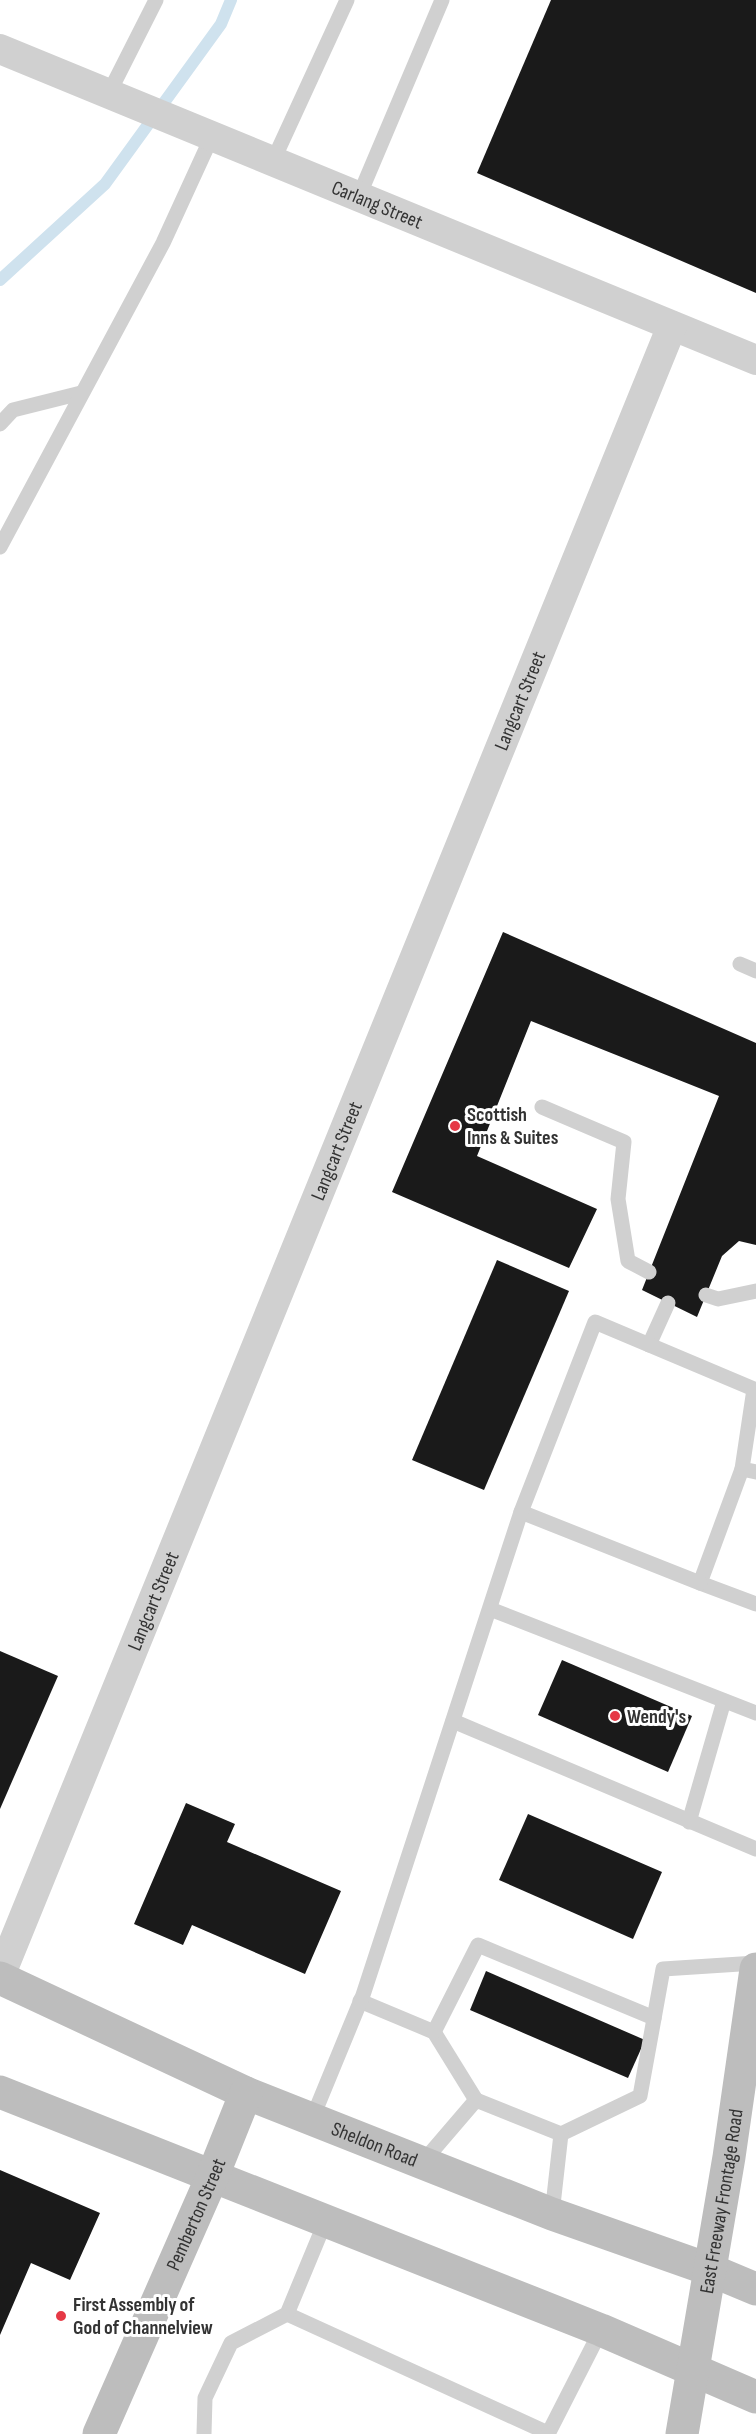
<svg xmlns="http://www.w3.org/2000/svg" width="756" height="2434" font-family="'Sofia Sans Condensed',sans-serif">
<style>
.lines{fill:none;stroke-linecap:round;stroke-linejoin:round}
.stream{stroke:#cfe2ee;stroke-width:12}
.building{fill:#1a1a1a}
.lane{stroke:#d0d0d0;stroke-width:15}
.street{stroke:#d0d0d0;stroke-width:30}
.secondary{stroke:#bdbdbd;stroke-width:33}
.poi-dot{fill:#e63946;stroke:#fff;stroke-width:2}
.labels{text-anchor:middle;stroke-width:6;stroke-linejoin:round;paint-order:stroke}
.street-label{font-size:20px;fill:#333;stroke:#fff}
.poi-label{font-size:20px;font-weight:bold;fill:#333;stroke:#fff;text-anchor:start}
</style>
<rect width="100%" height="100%" fill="#fff"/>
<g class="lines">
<polyline class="stream" points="0,280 105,184 221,24 231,0"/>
</g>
<g class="building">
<polygon points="551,0 756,0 756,293 477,173"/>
<polygon points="503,932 756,1043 756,1245 739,1241 722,1256 697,1317 642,1290 719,1096 531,1021 477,1156 597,1209 569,1268 392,1192"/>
<polygon points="497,1260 569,1291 484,1490 412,1460"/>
<polygon points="0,1651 58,1676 0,1809"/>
<polygon points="562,1660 692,1716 668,1772 538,1715"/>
<polygon points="186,1803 235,1824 227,1842 341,1891 305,1974 192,1925 183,1945 134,1924"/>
<polygon points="528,1814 662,1872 633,1939 499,1880"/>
<polygon points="486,1971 645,2040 628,2078 470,2010"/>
<polygon points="0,2170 100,2213 70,2280 31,2263 0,2335"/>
</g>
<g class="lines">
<g class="lane">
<polyline points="109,93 156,0"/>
<polyline points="273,161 347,0"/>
<polyline points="359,196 442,0"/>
<polyline points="0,424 13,410 81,393"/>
<polyline points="0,547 163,243 213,134"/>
<polyline points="740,964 756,971"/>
<polyline points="542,1107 624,1142 618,1199 628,1261 649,1272"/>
<polyline points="706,1295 718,1299 756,1291"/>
<polyline points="649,1345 668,1303"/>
<polyline points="742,1469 700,1583 756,1604"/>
<polyline points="521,1512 700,1583"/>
<polyline points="490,1609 756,1713"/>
<polyline points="453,1721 756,1849"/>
<polyline points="689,1822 724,1701"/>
<polyline points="360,2001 434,2032 476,2100"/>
<polyline points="434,2032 478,1945 654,2018"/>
<polyline points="312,2119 363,1995 521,1512 595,1322 754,1389 742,1469 756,1472"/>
<polyline points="561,2134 640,2096 663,1969 756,1963"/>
<polyline points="422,2163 476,2100 561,2134 552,2214"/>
<polyline points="287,2314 548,2433"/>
<polyline points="204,2434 205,2398 231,2343 287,2314 326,2220"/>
<polyline points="548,2434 601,2330"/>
</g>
<g class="street">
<path id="s1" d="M 0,49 L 756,360"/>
<path id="s2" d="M 0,1976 L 672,326"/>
</g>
<g class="secondary">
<path id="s3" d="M 0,1978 L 246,2093 L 552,2214 L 708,2269 L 756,2289"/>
<polyline points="0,2092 601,2330 756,2397"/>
<path id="s4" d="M 99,2434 L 213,2175 L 246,2093"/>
<path id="s5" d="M 682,2434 L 729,2157 L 756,1969"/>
</g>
</g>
<g class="poi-dot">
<circle cx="455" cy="1126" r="6"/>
<circle cx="615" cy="1716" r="6"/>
<circle cx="61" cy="2316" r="6"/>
</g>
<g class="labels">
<g class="street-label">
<text dy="7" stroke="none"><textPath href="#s1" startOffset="408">Carlang Street</textPath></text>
<text dy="7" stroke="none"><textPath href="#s2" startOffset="1377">Langcart Street</textPath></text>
<text dy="7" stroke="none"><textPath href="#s2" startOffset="891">Langcart Street</textPath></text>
<text dy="7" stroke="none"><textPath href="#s2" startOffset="405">Langcart Street</textPath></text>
<text dy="7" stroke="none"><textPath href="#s3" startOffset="410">Sheldon Road</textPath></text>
<text dy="7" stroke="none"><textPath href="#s5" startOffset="236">East Freeway Frontage Road</textPath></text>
<text dy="7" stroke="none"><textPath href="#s4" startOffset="240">Pemberton Street</textPath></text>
</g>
<g class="poi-label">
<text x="467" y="1121">Scottish<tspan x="467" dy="23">Inns &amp; Suites</tspan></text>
<text x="627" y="1723">Wendy's</text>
<text x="73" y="2311">First Assembly of<tspan x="73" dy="23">God of Channelview</tspan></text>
</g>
</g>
</svg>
